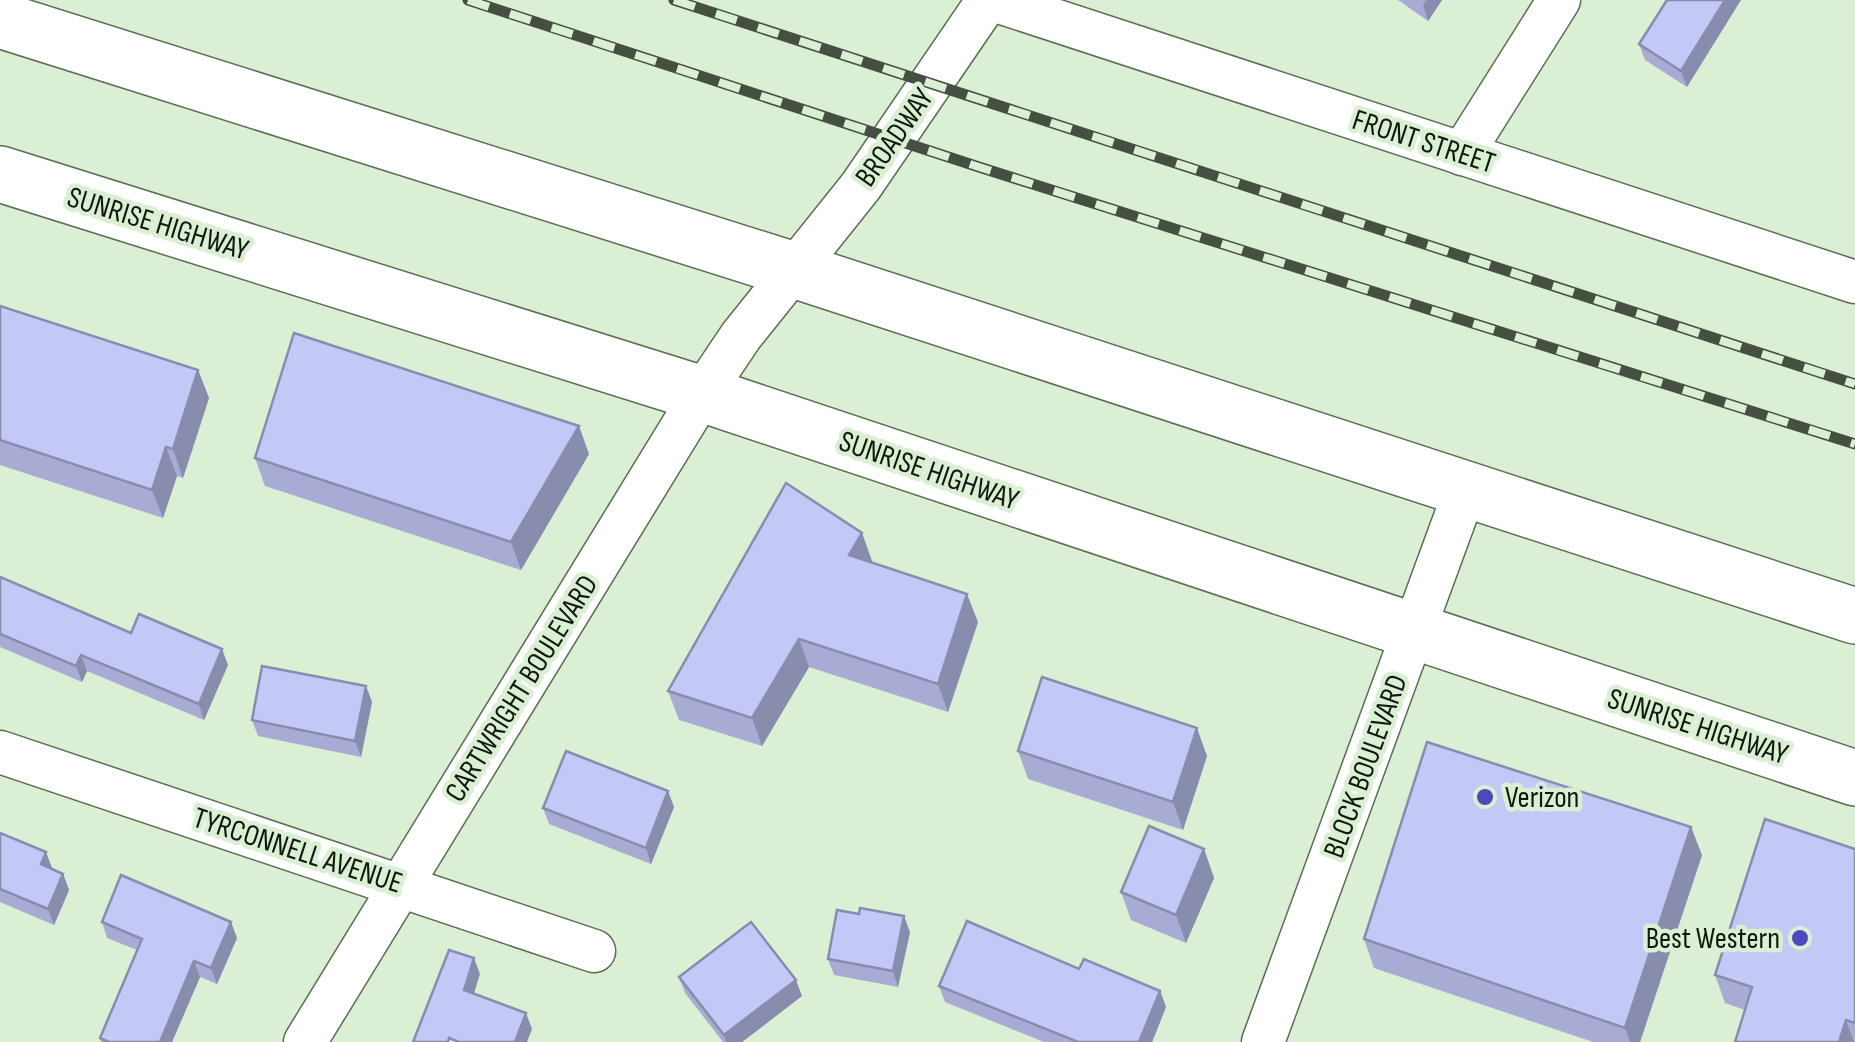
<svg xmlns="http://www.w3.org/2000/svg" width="1855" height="1042" font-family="'Sofia Sans Condensed',sans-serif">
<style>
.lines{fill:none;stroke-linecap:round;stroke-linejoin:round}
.street-casing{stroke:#5b6d54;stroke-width:45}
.highway-casing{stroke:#5b6d54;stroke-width:58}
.street{stroke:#fff;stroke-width:42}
.highway{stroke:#fff;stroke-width:55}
.rail-casing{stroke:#455041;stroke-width:11}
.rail{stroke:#daefd3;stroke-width:8;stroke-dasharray:22;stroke-linecap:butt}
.wall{fill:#a8acd4}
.shaded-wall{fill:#888cad}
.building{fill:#c3c8f7;stroke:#888cad;stroke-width:2.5}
.poi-dot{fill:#4e48be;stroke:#daefd3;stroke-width:4}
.labels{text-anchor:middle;stroke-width:9;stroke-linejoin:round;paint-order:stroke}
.street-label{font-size:30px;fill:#11180e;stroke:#daefd3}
.poi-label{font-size:30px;fill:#11180e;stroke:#daefd3;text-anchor:start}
</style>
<rect width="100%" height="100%" fill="#daefd3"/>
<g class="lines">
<defs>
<g id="street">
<polyline points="993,0 1855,282"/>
<polyline points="1462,154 1559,0"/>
<polyline points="0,752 594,951"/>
<polyline points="305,1042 702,394 741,336 861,186 988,0"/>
<polyline points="1263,1042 1466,488"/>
</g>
<g id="highway">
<polyline points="0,20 794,270 1855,616"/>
<polyline points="0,174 702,394 1855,778"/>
</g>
</defs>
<use href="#street" class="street-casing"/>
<use href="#highway" class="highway-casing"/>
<use href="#street" class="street"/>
<use href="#highway" class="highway"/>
<defs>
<g id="rail">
<polyline points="468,0 982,168 1855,444"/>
<polyline points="674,0 1855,384"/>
</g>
</defs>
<use href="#rail" class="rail-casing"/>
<use href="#rail" class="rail"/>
</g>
<g class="wall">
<polygon points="1398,0 1442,0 1428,21"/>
<polygon points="1667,0 1687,87 1645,60 1639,44"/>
<polygon points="0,306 198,370 209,398 183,478 177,476 163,518 0,465"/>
<polygon points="589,454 521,570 265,486 255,458"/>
<polygon points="862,533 872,562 978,622 948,712 809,667 762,746 679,720 668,691"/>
<polygon points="0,577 131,633 228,665 204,720 87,671 82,682 0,647"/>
<polygon points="366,686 372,702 361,757 258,736 252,720"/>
<polygon points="1018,751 1207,756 1183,830 1028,779"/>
<polygon points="674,807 651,864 549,824 543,808"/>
<polygon points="0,833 52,869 63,874 69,890 54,925 0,902"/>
<polygon points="1204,849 1214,878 1186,943 1131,920 1121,892"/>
<polygon points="1855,849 1855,1042 1735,1042 1745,1010 1725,1003 1715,975"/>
<polygon points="1702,855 1640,1042 1593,1042 1374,968 1364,939"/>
<polygon points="102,922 237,938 217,984 200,977 172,1042 101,1042 100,1038 137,950 107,938"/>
<polygon points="910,932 898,987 834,975 828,959"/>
<polygon points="1079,969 1160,991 1166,1007 1152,1042 1044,1042 945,1002 939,986"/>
<polygon points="679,977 802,996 742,1042 723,1042 685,993"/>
</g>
<g class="shaded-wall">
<polygon points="1426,0 1442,0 1428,21 1423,5"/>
<polygon points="1725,0 1741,0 1687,87 1681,71"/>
<polygon points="198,370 209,398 183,478 173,449"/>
<polygon points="579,426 589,454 521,570 511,542"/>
<polygon points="166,447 177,476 163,518 152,490"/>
<polygon points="862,533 872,561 859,583 849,555"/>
<polygon points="967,594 978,622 948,712 938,684"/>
<polygon points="799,639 809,667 762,746 752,718"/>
<polygon points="222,649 228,665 204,720 199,704"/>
<polygon points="81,655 87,671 82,682 76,666"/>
<polygon points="366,686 372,702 361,757 355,741"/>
<polygon points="1197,728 1207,756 1183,830 1173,802"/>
<polygon points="668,791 674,807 651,864 646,848"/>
<polygon points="1691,827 1702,855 1640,1042 1630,1042 1625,1028"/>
<polygon points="1204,849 1214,878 1186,943 1176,915"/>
<polygon points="46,852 52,868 41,864"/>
<polygon points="63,874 69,890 54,925 48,909"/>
<polygon points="904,916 910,932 898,987 893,971"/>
<polygon points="231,922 237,938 217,984 211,968"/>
<polygon points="474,958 480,974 470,1006 464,990"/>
<polygon points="194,961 200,977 172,1042 160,1042"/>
<polygon points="796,980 802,996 742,1042 726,1042 724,1035"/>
<polygon points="1160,991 1166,1007 1152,1042 1139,1042"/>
<polygon points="526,1013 532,1029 527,1042 515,1042"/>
<polygon points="1846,1020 1854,1042 1839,1042"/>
</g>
<g class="building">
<polygon points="1667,0 1725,0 1681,71 1639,44"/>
<polygon points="0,306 198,370 173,449 166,447 152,490 0,440"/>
<polygon points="294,333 579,426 511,542 255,458"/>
<polygon points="786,483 862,533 849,555 967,594 938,684 799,639 752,718 668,691"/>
<polygon points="0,577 131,633 139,614 222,649 199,704 81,655 76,666 0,634"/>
<polygon points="262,666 366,686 355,741 252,720"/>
<polygon points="1042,677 1197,728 1173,802 1018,751"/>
<polygon points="1427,742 1691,827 1625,1028 1364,939"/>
<polygon points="566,751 668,791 646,848 543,808"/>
<polygon points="1765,819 1855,849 1855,1023 1846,1020 1839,1042 1735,1042 1752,987 1715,975"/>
<polygon points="1149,826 1204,849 1176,915 1121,892"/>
<polygon points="0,833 46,852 41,864 63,874 48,909 0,889"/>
<polygon points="121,875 231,922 211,968 194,961 160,1042 109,1042 100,1038 142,939 102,922"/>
<polygon points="860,908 904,916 893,971 828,959 837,910 859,914"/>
<polygon points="967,921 1079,969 1084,959 1160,991 1139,1042 1078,1042 939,986"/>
<polygon points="751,922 796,980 724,1035 679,977"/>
<polygon points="449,950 474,958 464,990 526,1013 515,1042 459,1042 449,1038 448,1042 413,1042"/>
</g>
<g class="poi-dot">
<circle cx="1485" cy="797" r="10"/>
<circle cx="1800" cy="938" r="10"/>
</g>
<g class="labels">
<g class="street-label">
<text transform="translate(894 137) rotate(-55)" y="10">BROADWAY</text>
<text transform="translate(1424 141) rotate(18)" y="10">FRONT STREET</text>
<text transform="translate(158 223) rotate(17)" y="10">SUNRISE HIGHWAY</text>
<text transform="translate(929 470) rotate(19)" y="10">SUNRISE HIGHWAY</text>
<text transform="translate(521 688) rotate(-58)" y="10">CARTWRIGHT BOULEVARD</text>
<text transform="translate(1698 726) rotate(18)" y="10">SUNRISE HIGHWAY</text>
<text transform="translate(1365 766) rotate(-70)" y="10">BLOCK BOULEVARD</text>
<text transform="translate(298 850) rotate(18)" y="10">TYRCONNELL AVENUE</text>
</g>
<g class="poi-label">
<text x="1505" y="807">Verizon</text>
<text x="1780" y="948" text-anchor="end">Best Western</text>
</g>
</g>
</svg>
